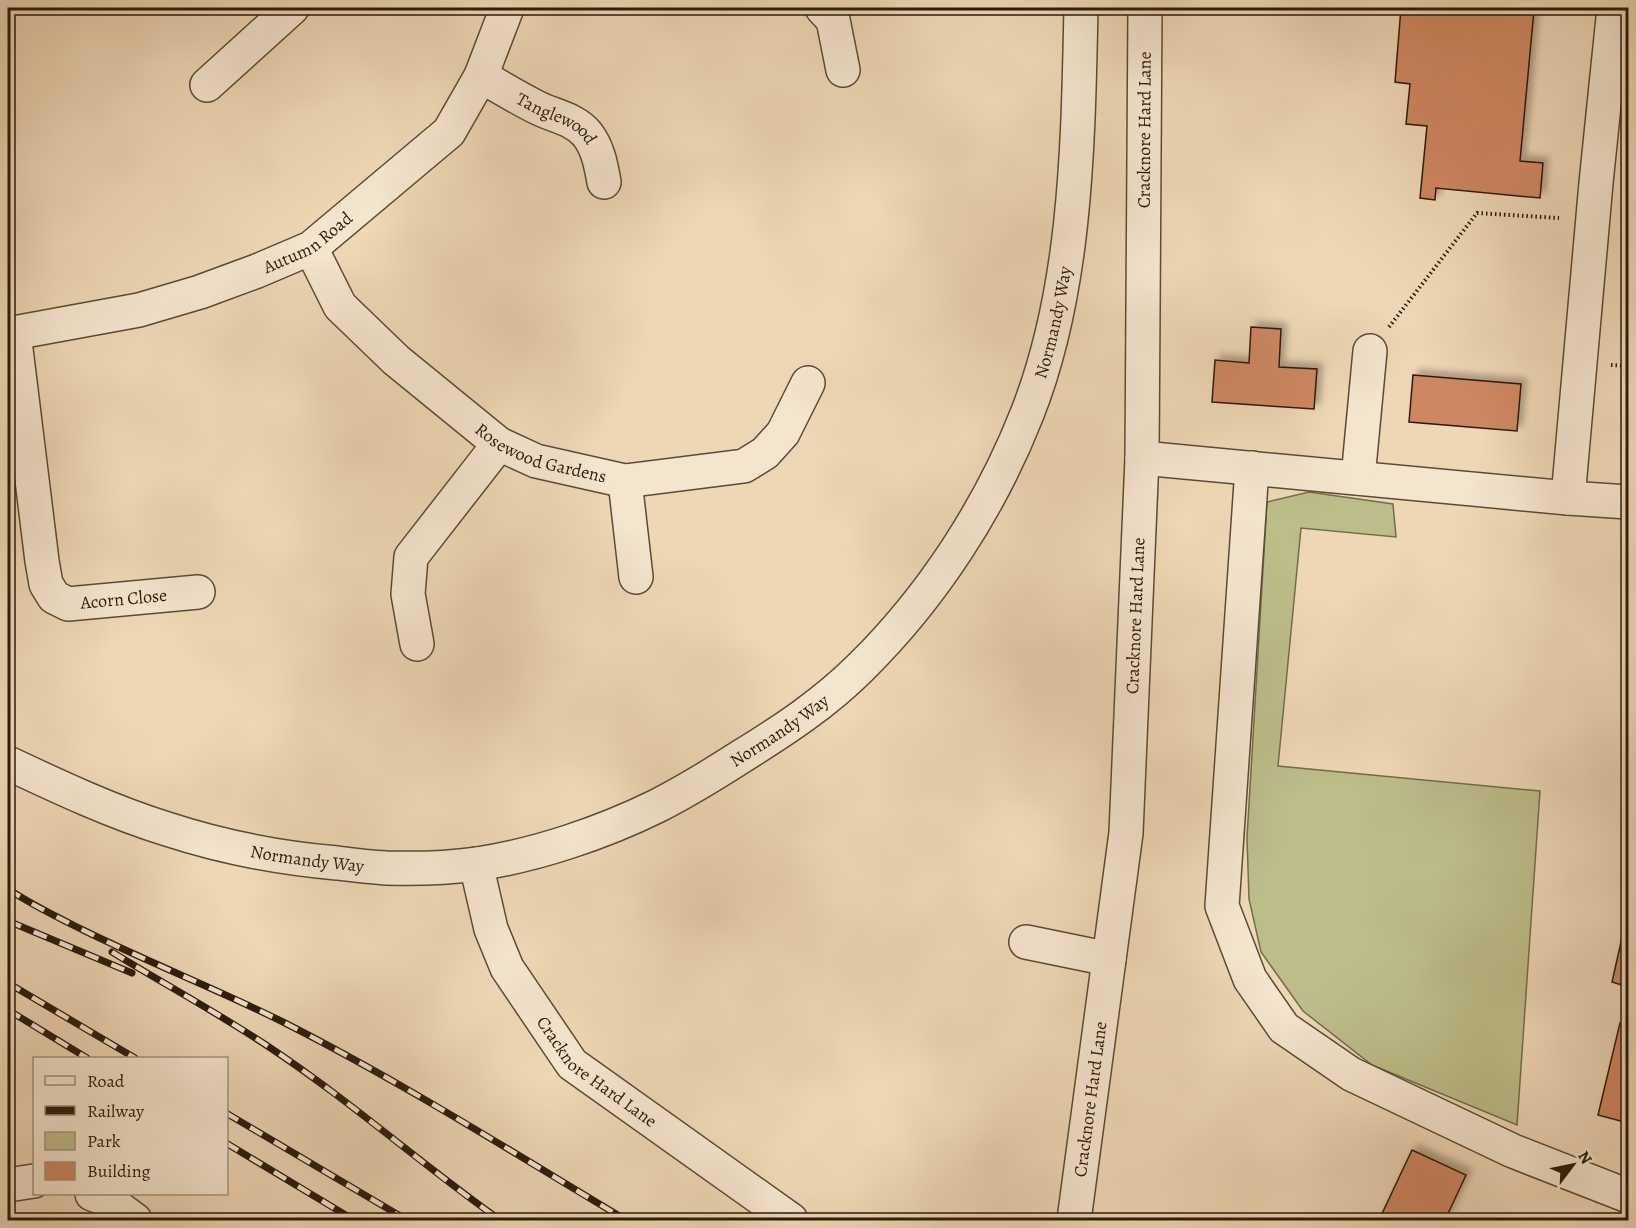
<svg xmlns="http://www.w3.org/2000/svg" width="1636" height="1228" font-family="Alegreya,serif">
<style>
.green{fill:#bdbd8a;stroke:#746c4c;stroke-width:1.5}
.building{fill:#cf8764;stroke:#2a1b0d;stroke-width:1.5;filter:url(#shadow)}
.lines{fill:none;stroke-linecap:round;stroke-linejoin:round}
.minor-casing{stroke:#5b4a37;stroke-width:36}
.path{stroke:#2a1b0d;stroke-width:4;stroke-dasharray:1.5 3;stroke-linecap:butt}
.minor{stroke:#f4e5ce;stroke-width:33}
.rail-casing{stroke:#2a1b0d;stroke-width:7}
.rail{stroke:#f4e5ce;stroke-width:4.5;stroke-dasharray:14;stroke-linecap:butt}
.labels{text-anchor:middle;stroke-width:4.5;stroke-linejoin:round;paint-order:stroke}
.street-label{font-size:18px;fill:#2a1b0d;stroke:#f4e5ce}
</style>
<defs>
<filter id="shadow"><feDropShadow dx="5.5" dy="-5.5" stdDeviation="3" flood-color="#0004"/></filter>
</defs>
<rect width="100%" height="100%" fill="#eed7b4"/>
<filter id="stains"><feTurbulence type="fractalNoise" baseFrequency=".00333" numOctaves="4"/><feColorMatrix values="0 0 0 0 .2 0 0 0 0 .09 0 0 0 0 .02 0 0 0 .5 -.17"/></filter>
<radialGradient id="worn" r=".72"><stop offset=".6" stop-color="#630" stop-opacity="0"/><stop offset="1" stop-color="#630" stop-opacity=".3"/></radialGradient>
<polygon class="green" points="1309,492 1393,504 1396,537 1301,528 1278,766 1540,791 1517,1125 1372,1065 1303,1011 1261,952 1249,899 1247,838 1267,502"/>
<g class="building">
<polygon points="1401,8 1460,12 1460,8 1507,8 1534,10 1520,161 1543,163 1540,198 1436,188 1435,200 1420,198 1427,126 1406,124 1410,84 1395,82"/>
<polygon points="1251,327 1281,329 1279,367 1317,369 1314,409 1212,402 1215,360 1249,363"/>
<polygon points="1413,375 1521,384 1517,431 1409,422"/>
<polygon points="1628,911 1628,987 1612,982"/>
<polygon points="1620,1023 1628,1024 1628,1123 1598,1115"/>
<polygon points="1412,1150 1466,1175 1445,1220 1379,1220"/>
</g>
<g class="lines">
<defs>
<g id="minor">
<polyline points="822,8 833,20 843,70"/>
<path id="s1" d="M 481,76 C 500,87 518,98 538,108 C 554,116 575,119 587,134 C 598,148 601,165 604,182"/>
<polyline points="207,85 292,8"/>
<path id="s2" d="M 311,248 L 340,306 L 396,360 L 499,444 L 536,461 L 625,481 L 744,466 L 765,453 L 783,433 L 808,383"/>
<path id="s3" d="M 14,333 L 42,561 L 46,584 L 54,597 L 68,604 L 198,592"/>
<path id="s4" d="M 8,334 L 139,310 L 200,292 L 257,271 L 311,248 L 449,132 L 481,76 L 507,8"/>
<polyline points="1142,458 1568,498 1596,183 1614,8"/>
<polyline points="1252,468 1222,906 1250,979 1284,1028 1351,1074 1513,1151 1628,1196"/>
<polyline points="1358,478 1370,351"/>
<polyline points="625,481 636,577"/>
<polyline points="1568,498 1628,502"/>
<polyline points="417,644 408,594 411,557 499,444"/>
<path id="s5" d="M 8,763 C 59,787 112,812 167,829 C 222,847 279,858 337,863 C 353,865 370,867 386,868 C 416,869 447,868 477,864 C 537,855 602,833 657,806 C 686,791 714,774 742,756 C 784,730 825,703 861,667 C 932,597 990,508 1027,414 C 1077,288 1078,141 1081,8"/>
<path id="s6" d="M 476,864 L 491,929 L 507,968 L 572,1064 L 791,1220"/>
<polyline points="1026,942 1109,959"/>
<polyline points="8,1185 34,1181"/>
<polyline points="92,1194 108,1200 135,1220"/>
<path id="s7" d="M 1074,1220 L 1126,833 L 1142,458 L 1145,8"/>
</g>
</defs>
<use href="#minor" class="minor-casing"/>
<g class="path">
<polyline points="1389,327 1477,213 1559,218"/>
<polyline points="1611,365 1628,366"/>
</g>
<use href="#minor" class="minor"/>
<defs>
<g id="rail">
<path d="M 8,889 C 32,905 57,917 83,930 C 148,962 216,989 281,1021 C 400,1081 512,1152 626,1220"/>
<polyline points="8,921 132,973"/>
<path d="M 112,952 C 164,984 218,1013 269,1047 C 349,1100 421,1164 500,1220"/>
<polyline points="8,983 135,1058"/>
<polyline points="8,1010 87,1058"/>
<polyline points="226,1113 407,1220"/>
<polyline points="226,1143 354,1220"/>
</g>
</defs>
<use href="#rail" class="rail-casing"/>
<use href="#rail" class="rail"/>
</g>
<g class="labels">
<g class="street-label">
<text dy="6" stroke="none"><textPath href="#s1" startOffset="87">Tanglewood</textPath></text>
<text dy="6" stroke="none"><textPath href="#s7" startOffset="1094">Cracknore Hard Lane</textPath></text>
<text dy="6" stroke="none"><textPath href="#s4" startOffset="316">Autumn Road</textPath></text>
<text dy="6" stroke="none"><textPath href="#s5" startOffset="1324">Normandy Way</textPath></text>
<text dy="6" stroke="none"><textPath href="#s2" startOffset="318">Rosewood Gardens</textPath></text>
<text dy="6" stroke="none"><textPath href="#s3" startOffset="340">Acorn Close</textPath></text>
<text dy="6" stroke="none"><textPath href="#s7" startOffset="608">Cracknore Hard Lane</textPath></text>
<text dy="6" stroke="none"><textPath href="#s5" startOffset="820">Normandy Way</textPath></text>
<text dy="6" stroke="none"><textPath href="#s5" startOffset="316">Normandy Way</textPath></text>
<text dy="6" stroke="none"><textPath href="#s6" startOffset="248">Cracknore Hard Lane</textPath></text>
<text dy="6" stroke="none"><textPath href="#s7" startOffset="122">Cracknore Hard Lane</textPath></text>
</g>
</g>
<rect width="1636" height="1228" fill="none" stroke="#eed7b4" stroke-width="30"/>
<rect x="9" y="9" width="1618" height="1210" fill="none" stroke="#2a1b0d" stroke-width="3"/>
<rect x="15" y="15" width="1606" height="1198" fill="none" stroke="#2a1b0d" stroke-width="1.5"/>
<rect x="33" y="1057" width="195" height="138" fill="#f4e5ce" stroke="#a39481" stroke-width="1.5"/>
<rect x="45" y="1076" width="30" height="9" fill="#f4e5ce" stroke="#a39481" stroke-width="1.5"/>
<text x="87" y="1087" font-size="18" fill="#2a1b0d">Road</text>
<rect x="45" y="1106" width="30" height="9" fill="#2a1b0d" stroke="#a39481" stroke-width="1.5"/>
<text x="87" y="1117" font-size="18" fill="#2a1b0d">Railway</text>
<rect x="45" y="1132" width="30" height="18" fill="#bdbd8a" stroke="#a39481" stroke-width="1.5"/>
<text x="87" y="1147" font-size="18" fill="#2a1b0d">Park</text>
<rect x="45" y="1162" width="30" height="18" fill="#cf8764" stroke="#a39481" stroke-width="1.5"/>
<text x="87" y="1177" font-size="18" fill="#2a1b0d">Building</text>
<g transform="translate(1573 1165) rotate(58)" stroke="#f4e5ce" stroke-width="4.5" paint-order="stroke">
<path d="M0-4.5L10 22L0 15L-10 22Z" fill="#2a1b0d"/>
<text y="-9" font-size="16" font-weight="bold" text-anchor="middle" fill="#2a1b0d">N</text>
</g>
<rect width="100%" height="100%" filter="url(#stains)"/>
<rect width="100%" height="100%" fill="url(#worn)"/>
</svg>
